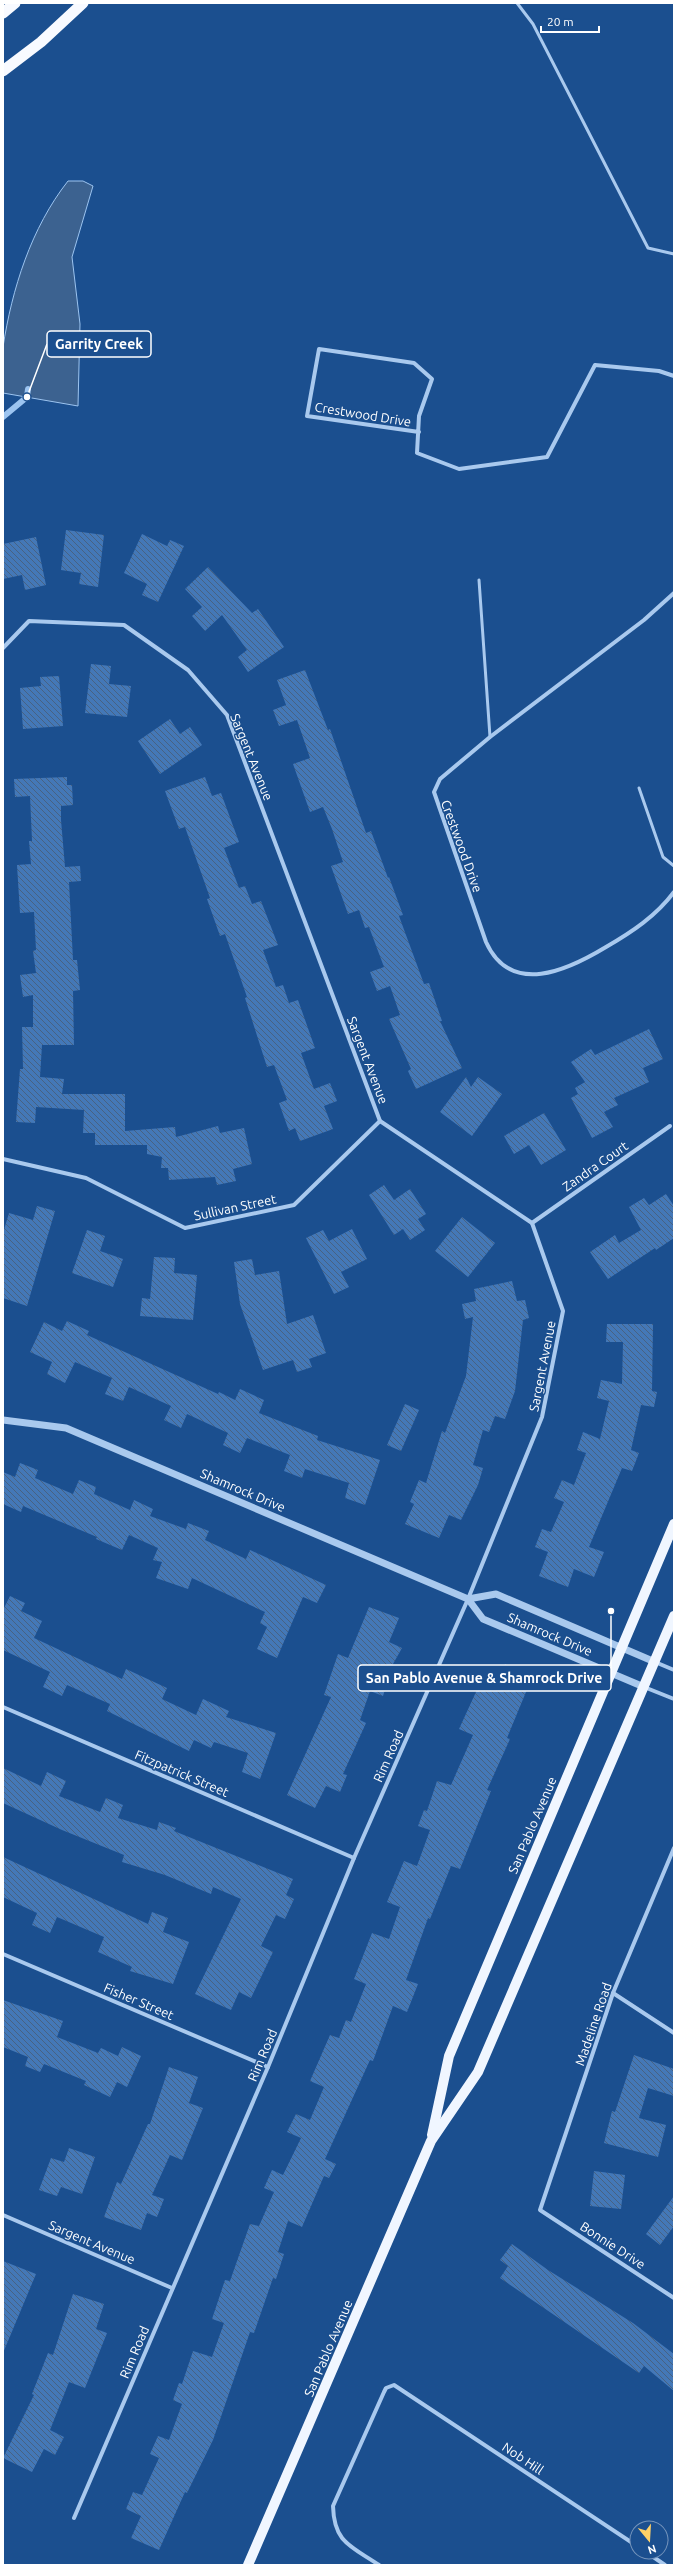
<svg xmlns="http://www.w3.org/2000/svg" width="677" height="2568" font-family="Ubuntu,sans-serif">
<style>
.water{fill:#3c6290;stroke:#9cc4f0}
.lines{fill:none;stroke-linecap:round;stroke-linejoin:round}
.stream{stroke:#9cc4f0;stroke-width:6}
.building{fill:url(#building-back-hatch)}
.service{stroke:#a9c9ee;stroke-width:3}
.minor{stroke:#a9c9ee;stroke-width:4}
.tertiary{stroke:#a9c9ee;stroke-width:7}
.primary{stroke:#f0f6ff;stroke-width:10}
.trunk{stroke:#f8faff;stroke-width:11}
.labels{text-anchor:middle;stroke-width:3;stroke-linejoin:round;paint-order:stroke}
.street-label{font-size:13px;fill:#fff;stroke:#1b4f8f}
.leader{fill:none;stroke:#fff;stroke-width:1.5}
.callout-dot{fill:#fff;stroke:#1b4f8f;stroke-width:1.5}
.callout{fill:#1b4f8f;stroke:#fff;stroke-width:1.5}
.callout-label{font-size:14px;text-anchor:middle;font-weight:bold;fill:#fff}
</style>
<defs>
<pattern id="building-back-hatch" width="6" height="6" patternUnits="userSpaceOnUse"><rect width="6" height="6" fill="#4478b7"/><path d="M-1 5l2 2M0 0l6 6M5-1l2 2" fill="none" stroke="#486282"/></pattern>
</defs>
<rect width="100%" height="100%" fill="#1b4f8f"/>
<path class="water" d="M 68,181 L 83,181 L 93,186 L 72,257 L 80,324 L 78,406 L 3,393 C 3,378 1,362 3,347 C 12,289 31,228 68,181 Z"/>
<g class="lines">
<polyline class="stream" points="3,417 27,397 28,389"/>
</g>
<g class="building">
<polygon points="66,530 104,535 98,587 79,584 81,573 61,570"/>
<polygon points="142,534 167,546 170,540 184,546 158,602 142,595 147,584 124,573"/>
<polygon points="36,537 46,585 25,590 22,575 3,579 3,544"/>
<polygon points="208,567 252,613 258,609 284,647 248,672 238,657 247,650 222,615 205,631 192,616 202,607 185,589"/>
<polygon points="91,664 111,666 109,684 131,686 127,717 85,713"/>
<polygon points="305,670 328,730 330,729 366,833 371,831 388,878 389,877 403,915 399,916 424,984 429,983 442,1021 440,1021 462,1068 416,1089 408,1071 411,1069 389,1019 400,1015 390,986 377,991 370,972 384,967 369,927 365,928 359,910 348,914 331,866 343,862 332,829 323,807 310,812 293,764 310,758 297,720 279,726 273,710 286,705 277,680"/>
<polygon points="59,676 63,726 23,729 20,688 41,686 40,677"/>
<polygon points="170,719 180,734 190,727 202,745 160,774 138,741"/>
<polygon points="67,777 67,785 72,785 73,805 61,806 61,820 65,867 80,866 81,881 69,882 73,960 77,960 80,990 73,991 74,1045 42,1045 40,1077 64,1079 62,1094 125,1094 125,1131 175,1127 176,1137 218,1126 220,1133 244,1128 252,1164 233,1169 236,1181 217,1185 215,1177 169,1180 168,1168 161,1168 162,1157 147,1154 147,1145 95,1145 95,1133 83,1133 84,1110 36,1107 35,1123 16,1122 20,1069 23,1069 22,1027 33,1027 33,995 23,997 20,975 36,973 33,951 36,950 34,912 20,913 17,865 31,864 29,841 32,841 30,796 15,797 14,779"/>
<polygon points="205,777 212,796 221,793 239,842 224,848 239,888 245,886 252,904 261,901 278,945 263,950 276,987 283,985 289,1003 298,1000 315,1048 301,1053 314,1089 330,1083 337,1101 324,1106 333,1129 300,1141 295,1128 289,1131 279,1103 287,1100 274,1065 267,1067 245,998 247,997 225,934 220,936 207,899 210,898 185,827 179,829 165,791"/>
<polygon points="649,1029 663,1059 643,1068 649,1082 614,1098 618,1105 604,1112 613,1127 592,1138 571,1098 578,1094 575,1088 585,1082 571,1062 591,1049 595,1055"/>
<polygon points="466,1077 471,1087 478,1077 502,1094 472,1136 440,1112"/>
<polygon points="544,1113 566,1150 541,1165 529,1145 514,1154 504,1136"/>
<polygon points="384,1185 394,1200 410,1189 426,1214 418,1219 425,1230 410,1240 403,1229 394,1235 369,1195"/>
<polygon points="666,1194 674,1206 674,1238 656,1250 655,1248 608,1279 590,1252 615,1235 619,1243 641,1230 629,1207 644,1198 649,1205"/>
<polygon points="37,1206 55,1211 27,1306 3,1298 3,1233 9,1213 33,1220"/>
<polygon points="462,1217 495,1243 468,1277 435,1251"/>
<polygon points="352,1229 367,1259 341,1272 349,1287 334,1294 306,1238 323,1230 329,1241"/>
<polygon points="87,1230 105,1236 100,1251 123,1259 113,1287 72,1273"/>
<polygon points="154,1257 175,1258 174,1273 197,1275 193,1320 140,1316 142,1298 150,1299"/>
<polygon points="252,1259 255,1275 279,1271 287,1324 313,1315 326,1353 309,1359 312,1367 297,1372 293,1360 263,1370 240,1304 234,1262"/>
<polygon points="512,1281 517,1301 525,1300 529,1318 523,1320 515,1391 505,1419 495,1416 489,1432 483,1430 473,1465 483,1468 478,1485 461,1520 449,1515 439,1538 405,1524 414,1504 410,1502 419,1480 426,1483 442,1431 445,1433 466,1376 473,1317 465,1319 462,1304 476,1301 474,1289"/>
<polygon points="67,1321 89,1331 87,1335 218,1394 219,1392 235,1400 240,1389 264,1400 259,1413 318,1436 317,1440 380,1460 365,1505 345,1498 349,1483 305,1469 302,1478 284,1471 290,1455 247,1438 240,1453 223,1445 228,1433 187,1414 181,1428 164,1420 171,1406 129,1387 123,1401 105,1394 112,1378 75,1362 65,1383 47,1374 52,1362 30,1352 44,1322 62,1331"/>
<polygon points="607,1324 653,1324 652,1391 657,1392 654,1407 641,1405 631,1450 639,1453 632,1471 622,1468 589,1547 604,1552 594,1577 574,1569 568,1587 539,1576 548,1552 535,1547 542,1529 551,1532 564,1502 554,1498 562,1480 574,1485 586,1453 577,1450 583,1432 600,1439 609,1401 597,1398 601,1380 622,1384 623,1342 606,1342"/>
<polygon points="405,1404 419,1410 401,1451 387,1445"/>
<polygon points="20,1463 38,1470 35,1478 73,1494 79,1480 96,1487 94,1494 130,1510 134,1500 153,1509 150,1516 186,1529 188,1523 209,1531 205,1540 246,1559 250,1550 326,1585 317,1603 303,1597 277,1658 257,1649 267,1627 260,1623 265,1612 192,1578 188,1589 156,1578 162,1562 153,1560 158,1548 129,1535 122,1550 96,1539 97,1537 23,1506 21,1512 3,1504 3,1472 15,1477"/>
<polygon points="10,1596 25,1603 21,1611 42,1621 34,1638 122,1679 126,1669 167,1688 162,1699 196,1715 203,1699 229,1711 226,1717 276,1733 260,1779 242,1772 248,1753 214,1742 211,1748 194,1740 189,1751 107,1711 110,1704 67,1685 62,1696 43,1687 50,1672 3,1650 3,1610"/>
<polygon points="369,1607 399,1618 389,1642 402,1648 393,1664 383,1696 370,1691 360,1720 366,1723 343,1774 347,1775 340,1792 326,1786 315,1808 287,1795 331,1697 324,1695 338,1654 348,1658"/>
<polygon points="505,1664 533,1675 507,1738 510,1739 487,1790 491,1791 460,1869 451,1866 430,1919 428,1918 406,1980 418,1984 407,2012 393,2006 373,2061 370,2060 325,2159 336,2164 329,2178 324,2176 302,2227 288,2221 278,2252 284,2254 276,2279 273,2278 254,2333 250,2332 213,2440 187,2493 185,2492 159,2550 131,2538 141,2516 126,2509 133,2492 142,2495 159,2458 150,2454 158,2436 169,2440 182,2404 173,2400 179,2383 182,2384 193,2351 212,2357 224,2323 212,2319 225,2280 230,2281 250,2224 259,2226 274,2192 264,2188 272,2170 283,2175 301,2138 287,2132 296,2114 310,2120 324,2087 310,2081 330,2035 339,2038 346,2020 351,2022 366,1984 354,1979 372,1933 389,1939 400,1907 387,1902 404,1861 417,1866 430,1830 418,1826 424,1810 427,1811 437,1781 451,1785 473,1735 459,1729 481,1681 496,1687"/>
<polygon points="3,1768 41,1786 47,1772 66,1781 59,1796 100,1812 106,1798 123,1805 118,1818 157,1830 159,1822 176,1828 174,1831 293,1879 286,1895 294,1899 285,1919 276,1915 261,1946 273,1952 251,1998 239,1992 231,2010 195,1994 241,1899 213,1887 211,1894 165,1875 122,1862 124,1855 62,1830 3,1803"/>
<polygon points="3,1857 148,1924 152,1912 168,1918 163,1932 189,1942 173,1984 130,1971 132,1967 98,1952 104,1937 57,1917 50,1933 32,1925 37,1913 3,1897"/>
<polygon points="3,2000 63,2021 57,2037 98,2053 101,2048 118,2056 122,2047 141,2056 127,2087 117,2082 110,2097 84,2085 86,2081 44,2064 40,2072 25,2066 28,2057 3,2047"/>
<polygon points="634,2055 674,2069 674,2096 648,2088 639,2118 666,2125 658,2157 604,2143 612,2111 615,2112"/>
<polygon points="169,2067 198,2077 189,2103 203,2108 182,2160 170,2155 152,2195 164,2199 157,2217 147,2213 141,2230 104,2217 117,2182 121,2184 148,2124 150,2124"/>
<polygon points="69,2148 95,2157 82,2194 61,2187 57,2196 39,2190 51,2158 64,2162"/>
<polygon points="594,2171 625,2175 621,2209 590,2206"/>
<polygon points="674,2196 674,2226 660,2245 646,2234"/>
<polygon points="512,2244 548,2270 633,2323 674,2354 674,2391 644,2366 639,2373 500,2278 508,2266 500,2260"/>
<polygon points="3,2261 36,2274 3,2353"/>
<polygon points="73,2294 104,2304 96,2329 107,2333 85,2388 69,2382 50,2430 64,2437 55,2455 44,2449 32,2472 3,2458 34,2395 32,2394 48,2353 53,2355"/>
</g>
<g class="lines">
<g class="service">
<polyline points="517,3 533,24 648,248 674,254"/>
<polyline points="479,580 490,737"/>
<polyline points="639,788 663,857 674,866"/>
</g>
<g class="minor">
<polyline points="419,432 307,416 319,349 414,363 432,379 419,416 417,453 459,469 547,457 595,365 659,371 674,376"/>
<path d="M 674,593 L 644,620 L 490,737 L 440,779 L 434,792 L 486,942 C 511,997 568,970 606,947 C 632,932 656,916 674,892"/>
<polyline points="3,648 29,621 124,625 188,670 227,715 380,1121 532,1223 563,1311 542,1417 468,1599 354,1858 268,2067 74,2518"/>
<polyline points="3,1159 86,1178 185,1228 294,1205 380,1121"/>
<polyline points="532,1223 670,1126"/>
<polyline points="655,1662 674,1670"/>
<polyline points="644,1687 674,1699"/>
<polyline points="3,1707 354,1858"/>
<polyline points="674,1848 613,1993 540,2210 674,2298"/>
<polyline points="3,1954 268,2067"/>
<polyline points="613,1993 674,2033"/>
<polyline points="3,2215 172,2288"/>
<polyline points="646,2552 665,2565"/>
<path d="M 379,2565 C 351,2546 334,2543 333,2506 L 384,2392 L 386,2388 L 394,2385 L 637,2546"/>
</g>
<g class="tertiary">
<polyline points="3,1420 66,1428 468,1599 483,1619 644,1687"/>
<polyline points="468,1599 496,1594 655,1662"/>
</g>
<g class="primary">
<polyline points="432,2135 449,2056 674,1524"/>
<polyline points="248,2565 431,2141 478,2072 674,1616"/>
</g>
<g class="trunk">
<polyline points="3,13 15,3"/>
<polyline points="3,71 41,42 83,3"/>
</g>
</g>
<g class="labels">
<g class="street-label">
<text transform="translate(363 414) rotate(9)" y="5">Crestwood Drive</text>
<text transform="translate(252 757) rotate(68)" y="5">Sargent Avenue</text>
<text transform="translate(462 846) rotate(70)" y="5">Crestwood Drive</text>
<text transform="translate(368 1060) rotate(69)" y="5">Sargent Avenue</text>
<text transform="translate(595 1166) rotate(-35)" y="5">Zandra Court</text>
<text transform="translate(235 1207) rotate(-12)" y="5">Sullivan Street</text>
<text transform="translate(542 1366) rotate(-79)" y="5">Sargent Avenue</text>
<text transform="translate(243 1490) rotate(23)" y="5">Shamrock Drive</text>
<text transform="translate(550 1634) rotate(23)" y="5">Shamrock Drive</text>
<text transform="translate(388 1756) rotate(-66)" y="5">Rim Road</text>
<text transform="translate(182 1773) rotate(23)" y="5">Fitzpatrick Street</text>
<text transform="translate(532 1825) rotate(-67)" y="5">San Pablo Avenue</text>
<text transform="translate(139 2001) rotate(23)" y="5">Fisher Street</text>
<text transform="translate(593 2024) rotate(-71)" y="5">Madeline Road</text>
<text transform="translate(262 2055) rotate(-67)" y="5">Rim Road</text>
<text transform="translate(92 2242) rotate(23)" y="5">Sargent Avenue</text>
<text transform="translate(613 2245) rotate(33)" y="5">Bonnie Drive</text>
<text transform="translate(328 2348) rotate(-67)" y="5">San Pablo Avenue</text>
<text transform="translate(134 2352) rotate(-67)" y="5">Rim Road</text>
<text transform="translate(523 2458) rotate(34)" y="5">Nob Hill</text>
</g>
</g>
<path class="leader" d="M27 397L47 344M611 1611L611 1678"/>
<g class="callout-dot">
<circle cx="27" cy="397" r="4"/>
<circle cx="611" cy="1611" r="4"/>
</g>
<g class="callout">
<rect x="47" y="331" width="104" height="26" rx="4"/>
<rect x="358" y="1665" width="253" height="26" rx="4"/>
</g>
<g class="callout-label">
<text x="99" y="349">Garrity Creek</text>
<text x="484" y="1683">San Pablo Avenue &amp; Shamrock Drive</text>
</g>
<rect width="677" height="2568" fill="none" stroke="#ffffff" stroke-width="8"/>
<g transform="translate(649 2540) rotate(162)"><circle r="19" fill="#1b4f8f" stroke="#7695bc"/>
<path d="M0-3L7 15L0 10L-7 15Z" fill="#ffd166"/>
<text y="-6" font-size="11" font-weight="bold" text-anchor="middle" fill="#ffffff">N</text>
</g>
<path d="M541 26v6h58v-6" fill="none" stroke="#ffffff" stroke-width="2"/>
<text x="547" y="26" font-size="12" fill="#ffffff" stroke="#1b4f8f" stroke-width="3" paint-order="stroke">20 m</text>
</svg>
